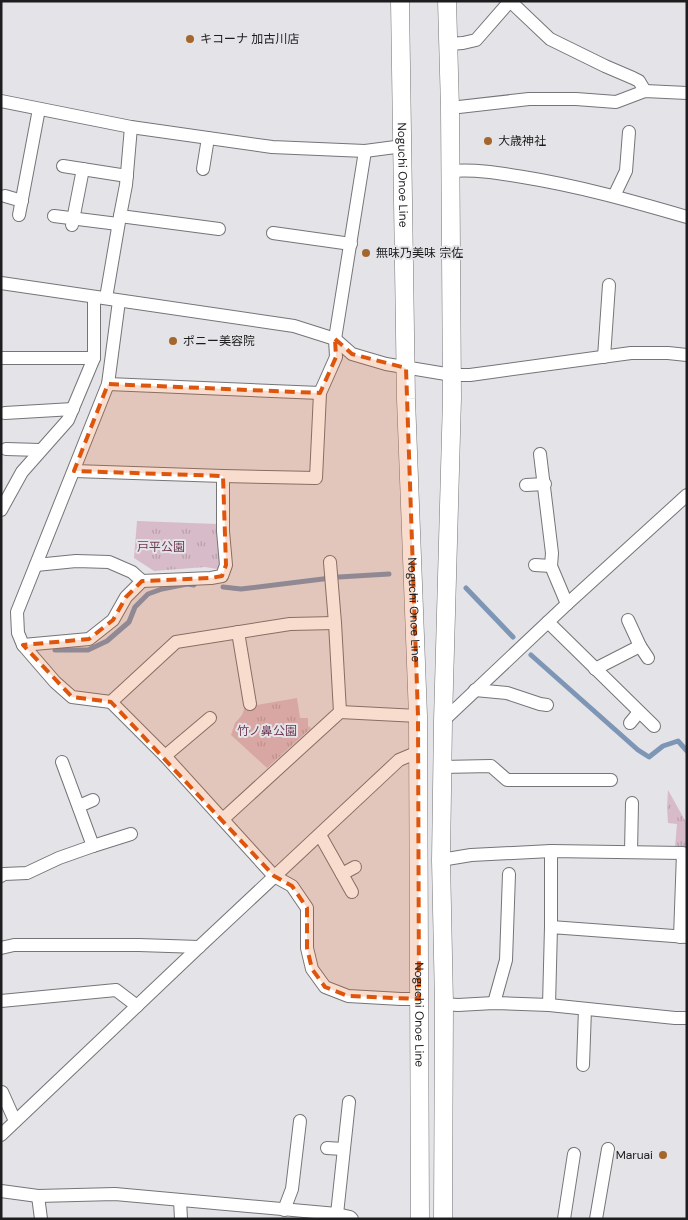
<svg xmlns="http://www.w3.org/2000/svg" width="688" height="1220" font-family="'DM Sans','Noto Sans JP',sans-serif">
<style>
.park{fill:url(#park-tufts)}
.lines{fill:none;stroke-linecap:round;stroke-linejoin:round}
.stream{stroke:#7e96b6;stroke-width:5}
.street-casing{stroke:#757477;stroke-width:14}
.secondary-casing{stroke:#757477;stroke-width:19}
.street{stroke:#fff;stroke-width:12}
.secondary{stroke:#fff;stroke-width:18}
.marked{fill:#de560d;fill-opacity:0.2;stroke:#de560d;stroke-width:4;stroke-dasharray:10 6;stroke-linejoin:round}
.poi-dot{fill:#a4662c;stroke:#e4e3e7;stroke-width:2}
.labels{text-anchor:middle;stroke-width:4;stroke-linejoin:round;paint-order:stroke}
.poi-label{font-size:12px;fill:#1d1c1e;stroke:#e4e3e7;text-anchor:start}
.street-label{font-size:12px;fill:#1d1c1e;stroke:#e4e3e7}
.park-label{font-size:12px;fill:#6f3853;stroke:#e4e3e7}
</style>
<defs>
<pattern id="park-tufts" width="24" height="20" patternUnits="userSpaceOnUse" patternTransform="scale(1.25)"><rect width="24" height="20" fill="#d8bbc8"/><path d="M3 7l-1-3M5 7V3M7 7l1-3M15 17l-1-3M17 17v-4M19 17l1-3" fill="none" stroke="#b9a0ab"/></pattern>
</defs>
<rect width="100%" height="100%" fill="#e4e3e7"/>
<g class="park">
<polygon points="137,521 217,524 222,563 217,569 205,567 154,571 134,558"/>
<polygon points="297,698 300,718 308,718 308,726 311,728 267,768 231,735 235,723 242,715 245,707"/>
<polygon points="668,790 687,824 687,848 675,847 677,824 668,823 667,807"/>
</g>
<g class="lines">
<g class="stream">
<polyline points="223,587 241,589 339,577 389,574"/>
<polyline points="466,588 513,637"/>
<polyline points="55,650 88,650 107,641 129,622 135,607 148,594 162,589 187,584 194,585"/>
<polyline points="531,655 638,750 649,757 663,746 678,741 687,751"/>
</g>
<defs>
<g id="street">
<polyline points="510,1 550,39 605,66 633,78 639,81 645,91"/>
<polyline points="448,44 463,43 476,40 510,1"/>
<polyline points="1,101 131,127 272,147 365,151 403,146"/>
<polyline points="450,108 529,99 576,99 616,102 645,91 687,93"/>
<polyline points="63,166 127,176"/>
<polyline points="203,169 208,138"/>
<path d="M 451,171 C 475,169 499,173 523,177 C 579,186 632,201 687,217"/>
<polyline points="5,196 22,201"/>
<polyline points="614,196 626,171 629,132"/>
<polyline points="19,215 39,109"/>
<polyline points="54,216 118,224"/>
<polyline points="120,216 219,229"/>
<polyline points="72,225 83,169"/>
<polyline points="273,233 351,244"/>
<polyline points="1,283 294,326 335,339 352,354 386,364 452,375 470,375 631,353 668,353 687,355"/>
<polyline points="106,298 120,216 126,185 131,127"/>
<polyline points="119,301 108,384 17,612 18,633 23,645 55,682 72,697 111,702 165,756 274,876 292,886 307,908 307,948 312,969 325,987 348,996 401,999 419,999"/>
<polyline points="604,357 609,285"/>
<polyline points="1,358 94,358"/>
<polyline points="108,384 320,393"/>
<polyline points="5,413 73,409"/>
<polyline points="6,449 40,450"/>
<polyline points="540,454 552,553 551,566 567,604"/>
<polyline points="74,471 223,476 316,478 320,393 336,357 335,339 365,151"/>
<polyline points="526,485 545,484"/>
<polyline points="1,510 22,472 68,420 94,358 94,297"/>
<polyline points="36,565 76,561 109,562 132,572 142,581 211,578 222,576 226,565 223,531 223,476"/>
<polyline points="535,565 551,566"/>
<polyline points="628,620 640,646 648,658"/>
<polyline points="548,622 654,726"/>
<polyline points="238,632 250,704"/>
<polyline points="23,645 89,639 113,620 126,597 142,581"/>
<polyline points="595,669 640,646"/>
<polyline points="475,690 507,693 540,704 547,705"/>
<polyline points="111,702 176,642 290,624 335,623"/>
<polyline points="340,712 418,716"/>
<polyline points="443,721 567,604 687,495"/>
<polyline points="630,723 639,712"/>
<polyline points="165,756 210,718"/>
<polyline points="62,762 93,846"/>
<polyline points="442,767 491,766 507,780 611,780"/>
<polyline points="79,806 93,800"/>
<polyline points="223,819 340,712 335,623 330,562"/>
<polyline points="320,835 352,892"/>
<polyline points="631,852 632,803"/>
<polyline points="441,860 471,855 551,851 683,853 680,937"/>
<polyline points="342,874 355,867"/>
<polyline points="1,876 4,874 27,873 59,858 93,846 131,834"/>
<polyline points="551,927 551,851"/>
<polyline points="1,948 14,945 139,945 199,947"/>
<polyline points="1,1001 116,990 137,1006"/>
<polyline points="494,1003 506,960 509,874"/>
<polyline points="444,1004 458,1005 494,1003 549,1005 675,1018 687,1018"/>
<polyline points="549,1005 551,927 687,937"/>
<polyline points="583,1065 585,1009"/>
<polyline points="2,1092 15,1121"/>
<polyline points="1,1135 199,947 399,760 418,752"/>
<polyline points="327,1148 343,1149"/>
<polyline points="1,1191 38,1196 115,1194 337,1214 350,1217 352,1219"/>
<polyline points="38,1196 41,1219"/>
<polyline points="180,1200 181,1219"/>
<polyline points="284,1210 292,1189 300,1121"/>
<polyline points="337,1214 349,1102"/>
<polyline points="564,1219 574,1154"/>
<polyline points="596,1219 608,1149"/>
</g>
<g id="secondary">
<path id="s1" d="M 400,1 L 406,399 L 418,716 L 420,1219"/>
<polyline points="443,1219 444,1004 441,860 443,721 452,398 450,108 447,1"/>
</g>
</defs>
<use href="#street" class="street-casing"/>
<use href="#secondary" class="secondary-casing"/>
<use href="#street" class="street"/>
<use href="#secondary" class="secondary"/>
</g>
<path class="marked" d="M 335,339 L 352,354 L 406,368 L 418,716 L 419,999 L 348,996 L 325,987 L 312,969 L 307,948 L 307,908 L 292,886 L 274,876 L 111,702 L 72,697 L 23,645 L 89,639 L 113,620 L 126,597 L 142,581 L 211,578 L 222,576 L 226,565 L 223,476 L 74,471 L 108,384 L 320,393 L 336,357 Z"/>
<g class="poi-dot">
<circle cx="190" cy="39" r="5"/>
<circle cx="488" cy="141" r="5"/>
<circle cx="366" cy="253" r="5"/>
<circle cx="173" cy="341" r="5"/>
<circle cx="663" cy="1155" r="5"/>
</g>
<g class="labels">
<g class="poi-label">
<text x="200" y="43">キコーナ 加古川店</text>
<text x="498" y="145">大歳神社</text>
<text x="376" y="257">無味乃美味 宗佐</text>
<text x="183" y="345">ポニー美容院</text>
<text x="653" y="1159" text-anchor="end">Maruai</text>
</g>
<g class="street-label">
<text dy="4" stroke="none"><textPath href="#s1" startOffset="174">Noguchi Onoe Line</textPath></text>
<text dy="4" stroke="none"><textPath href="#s1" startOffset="609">Noguchi Onoe Line</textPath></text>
<text dy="4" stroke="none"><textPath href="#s1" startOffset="1014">Noguchi Onoe Line</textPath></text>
</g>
<g class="park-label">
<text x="161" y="551">戸平公園</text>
<text x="267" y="735">竹ノ鼻公園</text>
</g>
</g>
<rect width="688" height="1220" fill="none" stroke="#1d1c1e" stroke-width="5"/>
</svg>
